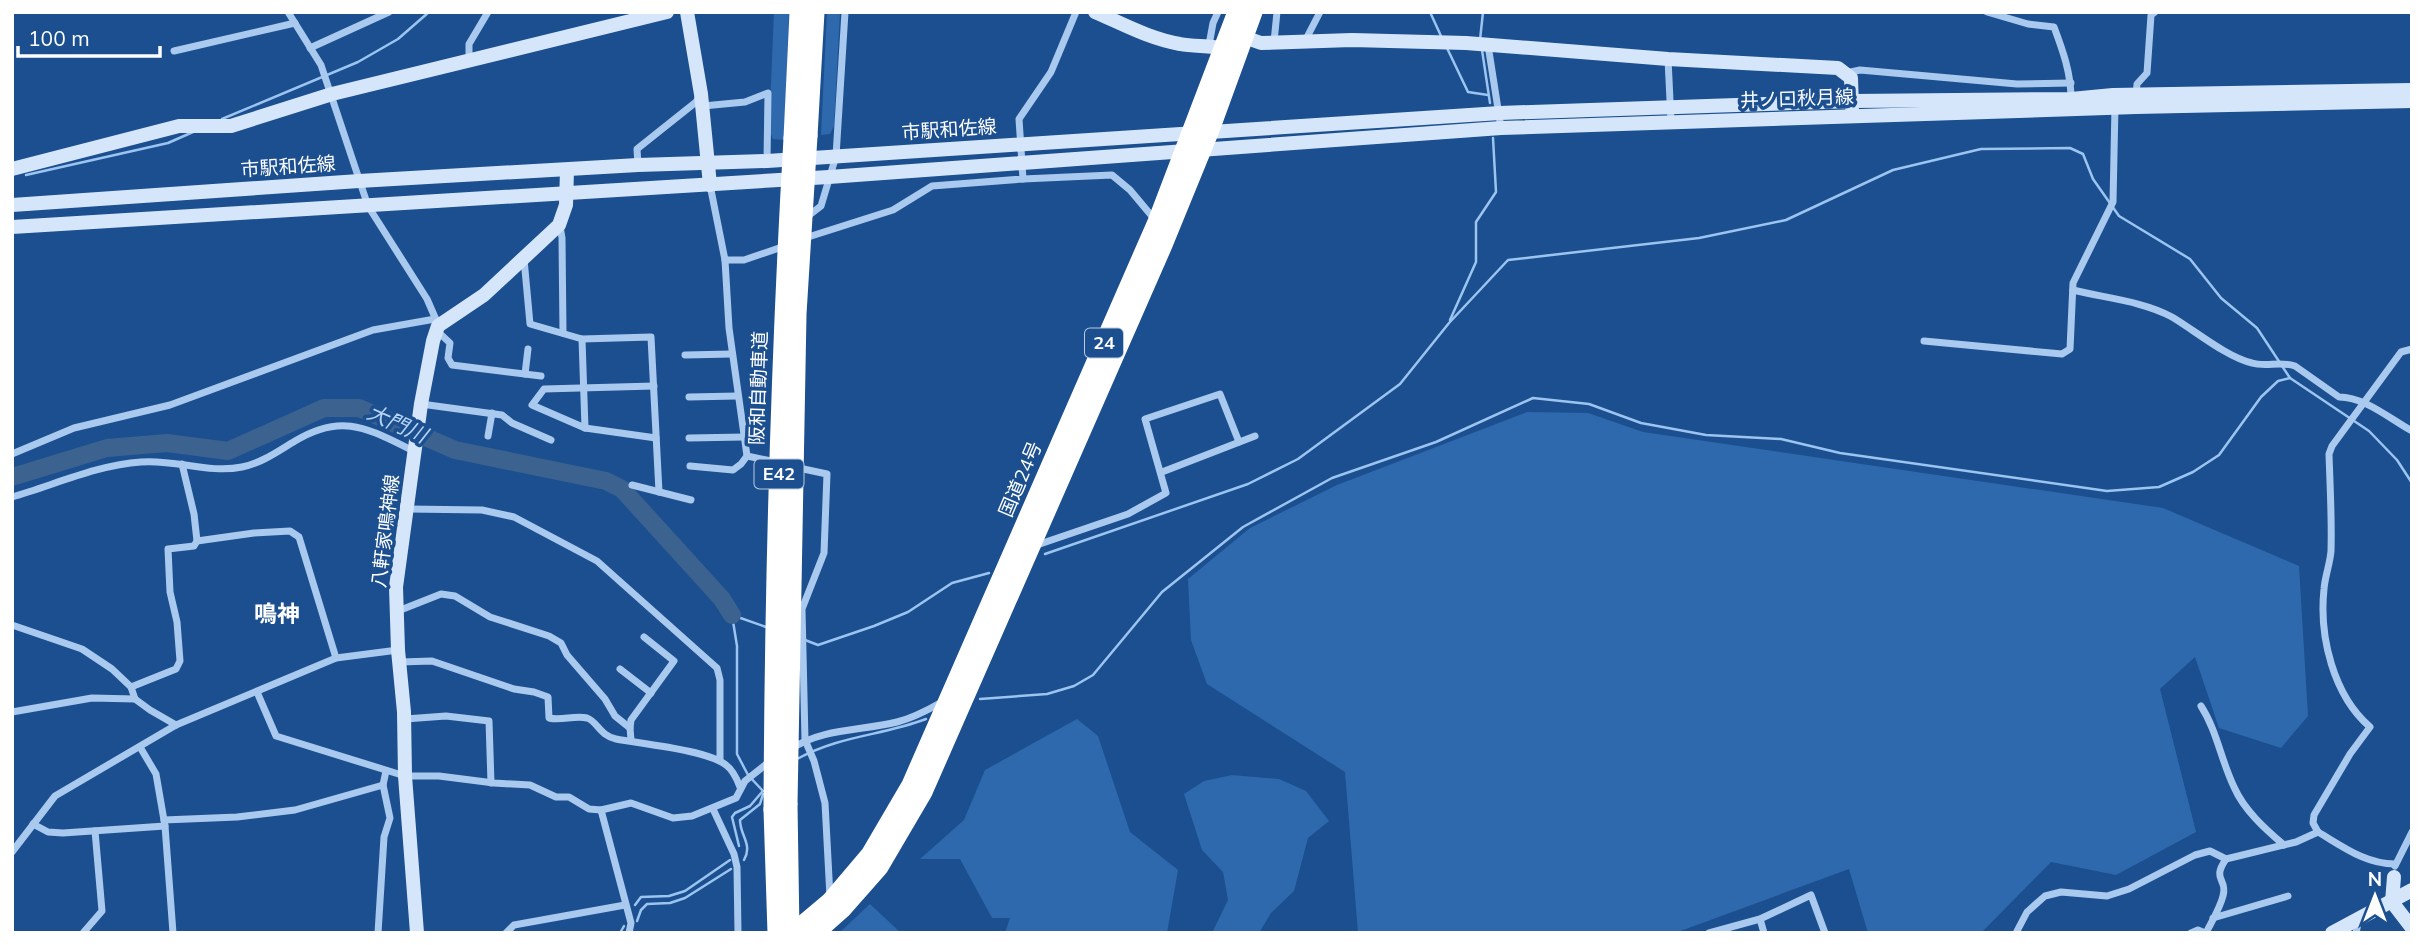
<svg xmlns="http://www.w3.org/2000/svg" width="2424" height="945" font-family="Mulish,'Noto Sans JP',sans-serif">
<style>
.green{fill:#2e69ad}
.lines{fill:none;stroke-linecap:round;stroke-linejoin:round}
.stream{stroke:#9cc4f0;stroke-width:2.5}
.river{stroke:#3c6290;stroke-width:18}
.street{stroke:#a9c9ee;stroke-width:7}
.secondary{stroke:#d6e6fa;stroke-width:14}
.highway{stroke:#fff;stroke-width:19}
.highway-bridge{stroke:#fff;stroke-width:19}
.labels{text-anchor:middle;stroke-width:7;stroke-linejoin:round;paint-order:stroke}
.shield{fill:#1b4f8f;stroke:#bbcadd;stroke-width:2}
.shield-label{font-size:18px;font-weight:bold;fill:#fff}
.street-label{font-size:19px;fill:#fff;stroke:#1b4f8f}
.water-label{font-size:21px;font-style:italic;fill:#b5d3f5;stroke:#1b4f8f}
.quarter-label{font-size:23px;font-weight:bold;fill:#fff;stroke:#1b4f8f}
</style>
<rect width="100%" height="100%" fill="#1b4f8f"/>
<g class="green">
<polygon points="774,12 789,12 784,140 773,139 769,130"/>
<polygon points="827,12 840,12 834,126 830,134 821,135"/>
<polygon points="1527,412 1588,413 1643,432 2163,508 2299,566 2308,716 2281,748 2219,728 2195,657 2160,689 2196,832 2116,875 2051,862 1981,933 1868,933 1849,869 1675,933 1358,933 1345,772 1207,684 1191,640 1188,579 1250,528 1337,485"/>
<polygon points="1077,719 1098,736 1130,832 1178,870 1167,933 1005,933 1010,918 992,918 960,859 920,859 964,820 985,770"/>
<polygon points="1232,775 1279,779 1306,791 1329,821 1308,838 1294,891 1271,913 1259,933 1212,933 1228,900 1223,872 1202,850 1184,794 1204,781"/>
<polygon points="870,904 901,933 839,933"/>
</g>
<g class="lines">
<g class="stream">
<polyline points="1430,12 1441,36"/>
<polyline points="1480,40 1483,12"/>
<polyline points="1447,48 1468,92 1488,95"/>
<polyline points="1482,50 1490,103"/>
<polyline points="222,119 358,62 398,39 429,12"/>
<polyline points="26,175 168,143 193,132"/>
<polyline points="1450,320 1476,262 1476,222 1496,192 1493,138"/>
<polyline points="1045,554 1248,484 1298,459 1400,384 1449,323 1508,260 1699,238 1786,220 1893,170 1981,149 2070,148 2083,154 2093,179 2119,216 2190,259 2221,298 2257,328 2290,378 2369,431 2397,460 2412,483"/>
<polyline points="805,640 818,645 874,626 908,612 952,583 989,573"/>
<polyline points="980,699 1047,694 1074,686 1093,675 1162,592 1243,527 1332,478 1436,442 1533,398 1589,404 1641,423 1706,435 1781,439 1840,453 2107,491 2159,487 2193,472 2219,455 2261,397 2278,381 2290,378"/>
<path d="M 797,759 C 841,735 881,736 926,719"/>
<polyline points="763,791 748,775 737,754 737,646 732,615 766,627"/>
<polyline points="739,846 732,817 735,813 750,806 762,792"/>
<path d="M 744,860 C 753,844 740,836 740,820 L 760,804 L 763,794"/>
<polyline points="635,905 641,897 669,896 685,891 730,860"/>
<polyline points="637,921 641,910 647,904 670,903 685,898 731,869"/>
<polyline points="620,933 624,926"/>
</g>
<polyline class="river" points="12,477 107,448 167,443 228,451 324,408 359,408 455,450 606,481 622,489 722,599 732,615"/>
<g class="street">
<polyline points="288,12 321,65 368,206 427,299 437,322"/>
<path d="M 1987,12 L 2028,24 L 2054,27 C 2063,51 2071,73 2071,99"/>
<polyline points="1305,41 1320,12"/>
<polyline points="1274,42 1277,12"/>
<polyline points="1209,45 1213,23 1218,12"/>
<polyline points="1488,45 1501,128"/>
<polyline points="310,48 389,12"/>
<polyline points="174,51 295,23"/>
<polyline points="1668,59 1671,121"/>
<polyline points="469,61 469,44 488,12"/>
<polyline points="1846,73 1860,70 2017,84 2071,83"/>
<polyline points="2136,96 2137,84 2147,73 2151,15 2155,12"/>
<polyline points="703,106 745,102 768,93 767,161"/>
<polyline points="638,165 637,149 696,102 699,97"/>
<polyline points="1023,179 1112,175 1130,190 1156,221"/>
<polyline points="710,185 725,260 729,328 747,456 776,462"/>
<polyline points="808,216 821,206 836,156 845,12"/>
<polyline points="560,226 562,238 563,333"/>
<polyline points="805,238 893,210 932,186 1023,179 1019,119 1051,72 1076,12"/>
<polyline points="524,259 530,324 582,339 585,428"/>
<polyline points="725,260 744,260 785,246"/>
<path d="M 2073,290 C 2104,298 2143,301 2172,317 C 2194,330 2228,358 2252,363 C 2266,367 2281,361 2295,366 L 2339,397 C 2365,397 2390,419 2412,431"/>
<polyline points="436,330 450,343 448,358 452,365 541,376"/>
<polyline points="582,339 651,337 659,492"/>
<polyline points="1924,341 2062,354 2070,349 2073,283 2113,202 2115,106"/>
<polyline points="685,355 732,354"/>
<polyline points="525,374 528,349"/>
<polyline points="654,386 544,389 532,405 585,428 656,438"/>
<polyline points="689,397 737,396"/>
<polyline points="421,404 502,415 512,423 551,440"/>
<polyline points="488,436 492,413"/>
<polyline points="689,438 744,437"/>
<polyline points="12,454 74,428 170,405 373,330 435,319"/>
<polyline points="182,464 194,514 197,541 254,533 290,531 299,537 336,658"/>
<polyline points="690,466 733,470 741,464 747,456"/>
<polyline points="794,467 827,474 824,553 802,609 805,740 814,761 825,803 830,897"/>
<polyline points="1162,472 1255,436"/>
<polyline points="632,485 691,500"/>
<path d="M 12,497 C 54,485 97,465 141,462 C 175,459 209,474 242,467 C 262,463 278,451 295,441 C 343,412 368,429 414,451"/>
<polyline points="408,509 482,510 514,517 597,561 717,668 720,680 720,761"/>
<polyline points="1034,546 1128,514 1166,493 1145,419 1220,394 1239,442"/>
<polyline points="398,611 441,594 455,596 490,617 549,636 561,643 567,655 605,699 615,716 630,728 631,740"/>
<polyline points="12,625 82,649 112,669 131,687 135,699 150,710 176,725"/>
<path d="M 400,662 L 432,661 L 514,689 L 534,692 L 548,697 L 549,718 C 561,721 575,715 587,718 C 597,721 600,736 616,739 C 642,744 707,750 726,765 C 733,770 737,779 740,787"/>
<polyline points="620,669 651,693"/>
<polyline points="131,687 176,669 180,661 177,622 170,592 168,549 194,546 197,541"/>
<polyline points="257,692 276,736 405,776 439,776 494,783 530,785 556,797 569,797 589,809 601,810 631,803 673,818 692,816 736,798 745,781 769,762"/>
<path d="M 2201,706 C 2217,731 2221,760 2234,787 C 2244,810 2265,829 2284,845"/>
<polyline points="12,712 92,698 135,699"/>
<polyline points="405,719 446,716 489,721 491,783"/>
<polyline points="630,728 631,720 674,661 644,637"/>
<polyline points="140,747 156,774 165,826 173,933"/>
<path d="M 791,749 C 823,728 861,731 897,722 C 913,718 928,710 942,702"/>
<polyline points="713,809 734,854 737,867 738,933"/>
<polyline points="601,810 631,923 629,933"/>
<polyline points="164,820 237,817 295,810 383,785"/>
<polyline points="33,824 48,832 63,833 165,826"/>
<path d="M 2318,832 L 2313,823 L 2314,815 L 2350,754 L 2370,727 C 2333,695 2319,636 2324,589 C 2325,576 2330,564 2331,551 C 2332,519 2330,486 2329,454 L 2332,446 L 2401,352 L 2412,349"/>
<polyline points="12,852 55,796 176,725 336,658 398,650"/>
<polyline points="2395,866 2412,832"/>
<polyline points="2213,918 2288,896"/>
<polyline points="1760,919 1764,933"/>
<polyline points="83,933 102,911 95,831"/>
<polyline points="378,933 384,837 390,818 383,785 386,771"/>
<polyline points="506,933 514,925 625,905"/>
<polyline points="1709,933 1760,919 1811,895 1825,933"/>
<path d="M 2016,933 L 2027,912 L 2045,896 L 2061,892 L 2107,896 L 2129,889 L 2195,855 L 2210,851 L 2226,859 L 2296,842 L 2318,832 C 2342,846 2365,864 2395,864"/>
<polyline points="2191,933 2198,930 2205,933"/>
<path d="M 2206,933 C 2212,921 2220,908 2223,896 C 2228,878 2211,881 2226,859"/>
<polyline points="2356,933 2359,919"/>
</g>
<g class="secondary">
<polyline points="687,12 701,94 710,185"/>
<path d="M 1095,12 C 1123,24 1150,39 1180,44 C 1195,47 1210,45 1225,49"/>
<polyline points="1244,37 1261,43 1352,40 1466,43 1668,59 1838,68 1851,78 1852,108"/>
<polyline points="12,169 179,126 231,126 332,94 667,12"/>
<polyline points="12,205 359,181 638,165 767,161 1500,113 1852,101 2071,99 2113,95 2412,90"/>
<polyline points="12,227 829,177 1501,128 2136,107 2412,101"/>
<polyline points="2394,877 2392,902 2412,928"/>
<polyline points="417,933 405,776 404,712 398,650 396,587 421,404 433,341 438,326 484,295 559,225 566,205 567,170"/>
<polyline points="2332,933 2412,890"/>
</g>
<g class="highway">
<polyline points="808,136 815,12"/>
<polyline points="793,138 799,12"/>
<polyline points="788,804 790,933"/>
<polyline points="773,810 777,933"/>
<polyline points="793,933 831,901 870,855 911,785 1157,222 1237,12"/>
<polyline points="815,933 842,909 879,867 923,792 1163,245 1210,130 1253,12"/>
</g>
<g class="highway-bridge">
<polyline points="788,804 797,314 808,136"/>
<path d="M 773,810 C 774,586 780,362 793,138"/>
</g>
</g>
<g class="labels">
<g class="shield">
<rect x="1085" y="328.5" width="38" height="29" rx="5"/>
<rect x="754.5" y="459.5" width="49" height="29" rx="5"/>
</g>
<g class="shield-label">
<text x="1104" y="349">24</text>
<text x="779" y="480">E42</text>
</g>
<g class="street-label">
<text transform="translate(1797 98) rotate(-2)" y="7">井ノ口秋月線</text>
<text transform="translate(949 129) rotate(-4)" y="7">市駅和佐線</text>
<text transform="translate(288 166) rotate(-4)" y="7">市駅和佐線</text>
<text transform="translate(758 388) rotate(-88)" y="7">阪和自動車道</text>
<text transform="translate(1020 479) rotate(-67)" y="7">国道24号</text>
<text transform="translate(385 531) rotate(-83)" y="7">八軒家鳴神線</text>
</g>
<g class="water-label">
<text transform="translate(397 424) rotate(24)" y="7">大門川</text>
</g>
<g class="quarter-label">
<text x="277" y="622">鳴神</text>
</g>
</g>
<rect width="2424" height="945" fill="none" stroke="#ffffff" stroke-width="28"/>
<g transform="translate(2375 896)" stroke="#1b4f8f" stroke-width="5" paint-order="stroke">
<path d="M0-5L12 26L0 18L-12 26Z" fill="#ffffff"/>
<text y="-10" font-size="19" font-weight="bold" text-anchor="middle" fill="#ffffff">N</text>
</g>
<path d="M18 46v10h142v-10" fill="none" stroke="#ffffff" stroke-width="3.5"/>
<text x="28" y="46" font-size="21" fill="#ffffff" stroke="#1b4f8f" stroke-width="5" paint-order="stroke">100 m</text>
</svg>
